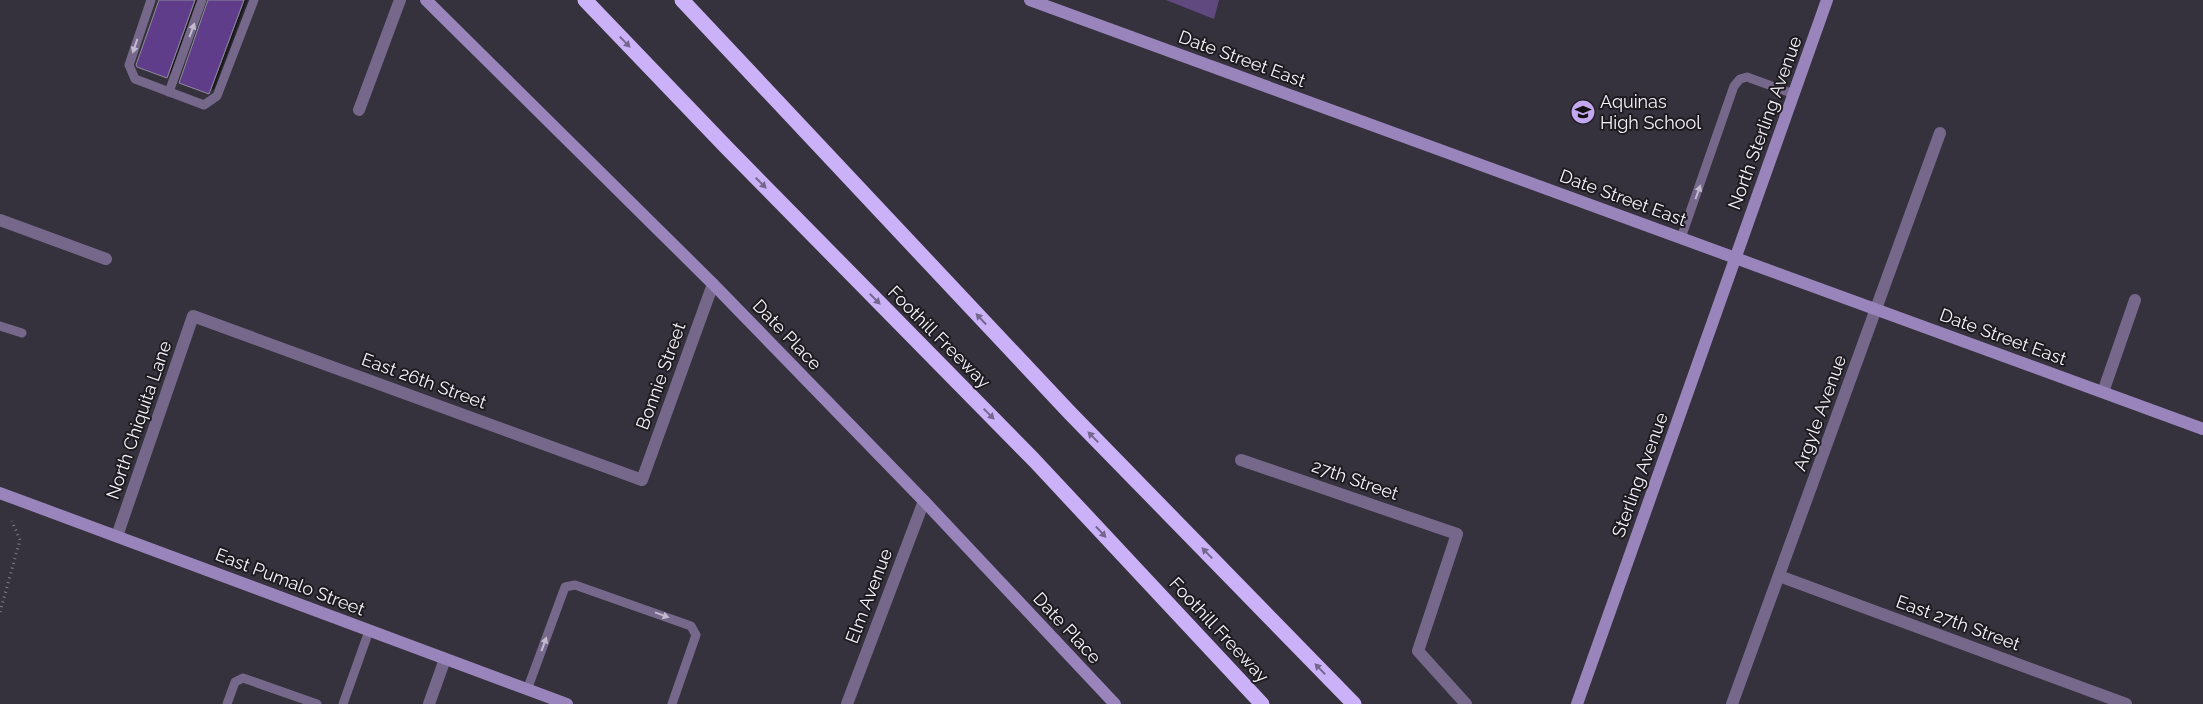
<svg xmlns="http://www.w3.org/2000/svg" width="2203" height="704" font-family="Raleway,sans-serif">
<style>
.green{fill:#5f497f}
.building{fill:#5f3d8b;stroke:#908c98;filter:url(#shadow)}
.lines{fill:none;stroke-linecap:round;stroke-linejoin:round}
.path{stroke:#817d87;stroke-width:3;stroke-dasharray:1 4;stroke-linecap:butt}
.lane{stroke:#75688b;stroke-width:9}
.street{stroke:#75688b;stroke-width:12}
.secondary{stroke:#9984bc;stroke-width:12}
.highway{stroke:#cbb1f7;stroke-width:15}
.oneway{fill:#c2bbce}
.oneway2{fill:#74668c}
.labels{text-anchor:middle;stroke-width:4;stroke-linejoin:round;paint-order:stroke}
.street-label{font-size:18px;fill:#f5f3fa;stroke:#1d1b20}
.poi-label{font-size:18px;fill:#f5f3fa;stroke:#1d1b20;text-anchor:start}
</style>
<defs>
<filter id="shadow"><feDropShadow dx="4.5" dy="-4.5" stdDeviation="1" flood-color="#0009"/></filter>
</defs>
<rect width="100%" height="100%" fill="#36323d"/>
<polygon class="green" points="1166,0 1219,0 1214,19"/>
<g class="building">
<polygon points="159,0 195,0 167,78 137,67 136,65"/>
<polygon points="208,0 244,0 209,94 179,83"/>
</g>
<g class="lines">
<polyline class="path" points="0,612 20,540 12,521"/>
<g class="lane">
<polyline points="151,0 129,65 135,79 204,105 217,96 254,0"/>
<polyline points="169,92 202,0"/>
<polyline points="1681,238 1734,86 1740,79 1747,77 1794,94"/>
<polyline points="0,326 22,333"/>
<polyline points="527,690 565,587 575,585 691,626 696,635 672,704"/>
<polyline points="227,704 235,682 243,678 317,704"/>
<polyline points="343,704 369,631"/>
</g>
<g class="street">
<polyline points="359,110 400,0"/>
<polyline points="0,220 106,259"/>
<polyline points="2103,392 2135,300"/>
<polyline points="1241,460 1457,534 1418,651 1466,704"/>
<polyline points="117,536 193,316 642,480 713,284"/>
<polyline points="1779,576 2126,704"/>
<polyline points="429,704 445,659"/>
<polyline points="847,704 924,501"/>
<polyline points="1732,704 1940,133"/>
</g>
<g class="secondary">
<polyline points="426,0 713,284 924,501 1115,704"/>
<polyline points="1030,0 2203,429"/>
<polyline points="0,493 567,704"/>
<polyline points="1577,704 1827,0"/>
</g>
<g class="highway">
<polyline points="585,0 727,148 1034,460 1262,704"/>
<polyline points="682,0 1070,413 1354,704"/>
</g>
</g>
<defs><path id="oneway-solid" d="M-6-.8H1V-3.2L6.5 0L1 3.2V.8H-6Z" transform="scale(1.25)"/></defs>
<g class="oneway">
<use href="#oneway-solid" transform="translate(192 30) rotate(-70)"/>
<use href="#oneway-solid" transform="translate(135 46) rotate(109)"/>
<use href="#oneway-solid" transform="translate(1698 192) rotate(-70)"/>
<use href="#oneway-solid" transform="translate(662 615) rotate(20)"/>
<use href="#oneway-solid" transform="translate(544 644) rotate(-70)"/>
</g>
<g class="oneway2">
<use href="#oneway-solid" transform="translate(625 42) rotate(46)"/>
<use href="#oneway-solid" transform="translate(761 183) rotate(45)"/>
<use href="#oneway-solid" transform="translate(875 299) rotate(45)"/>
<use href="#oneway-solid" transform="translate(981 319) rotate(-133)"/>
<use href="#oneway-solid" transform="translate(989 414) rotate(45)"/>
<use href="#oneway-solid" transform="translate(1093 437) rotate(-134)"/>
<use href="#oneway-solid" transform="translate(1101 532) rotate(47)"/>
<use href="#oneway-solid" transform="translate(1207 553) rotate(-134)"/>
<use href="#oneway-solid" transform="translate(1320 669) rotate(-134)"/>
</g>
<defs>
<symbol id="school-disc" viewBox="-11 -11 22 22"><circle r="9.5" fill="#c4a7f1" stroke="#1d1b20"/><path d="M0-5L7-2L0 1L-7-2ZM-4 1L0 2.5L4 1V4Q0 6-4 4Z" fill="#111"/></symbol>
</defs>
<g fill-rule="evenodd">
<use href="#school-disc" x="1569" y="98" width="28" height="28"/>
</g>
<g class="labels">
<g class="street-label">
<text transform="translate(1242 59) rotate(20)" y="6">Date Street East</text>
<text transform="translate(1765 123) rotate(-70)" y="6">North Sterling Avenue</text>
<text transform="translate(1623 198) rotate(20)" y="6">Date Street East</text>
<text transform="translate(787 335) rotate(46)" y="6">Date Place</text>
<text transform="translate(939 337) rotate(45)" y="6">Foothill Freeway</text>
<text transform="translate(2003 337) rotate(20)" y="6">Date Street East</text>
<text transform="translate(661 376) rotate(-70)" y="6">Bonnie Street</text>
<text transform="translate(424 381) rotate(20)" y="6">East 26th Street</text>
<text transform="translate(1820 413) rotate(-70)" y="6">Argyle Avenue</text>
<text transform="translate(139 420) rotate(-71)" y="6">North Chiquita Lane</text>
<text transform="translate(1640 475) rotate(-70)" y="6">Sterling Avenue</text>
<text transform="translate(1355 480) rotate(19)" y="6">27th Street</text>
<text transform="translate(290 582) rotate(21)" y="6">East Pumalo Street</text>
<text transform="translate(869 596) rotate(-69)" y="6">Elm Avenue</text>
<text transform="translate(1958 623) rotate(20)" y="6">East 27th Street</text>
<text transform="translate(1067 628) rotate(47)" y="6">Date Place</text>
<text transform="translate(1219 630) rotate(47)" y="6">Foothill Freeway</text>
</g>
<g class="poi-label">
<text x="1600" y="108">Aquinas<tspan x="1600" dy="21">High School</tspan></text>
</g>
</g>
</svg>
